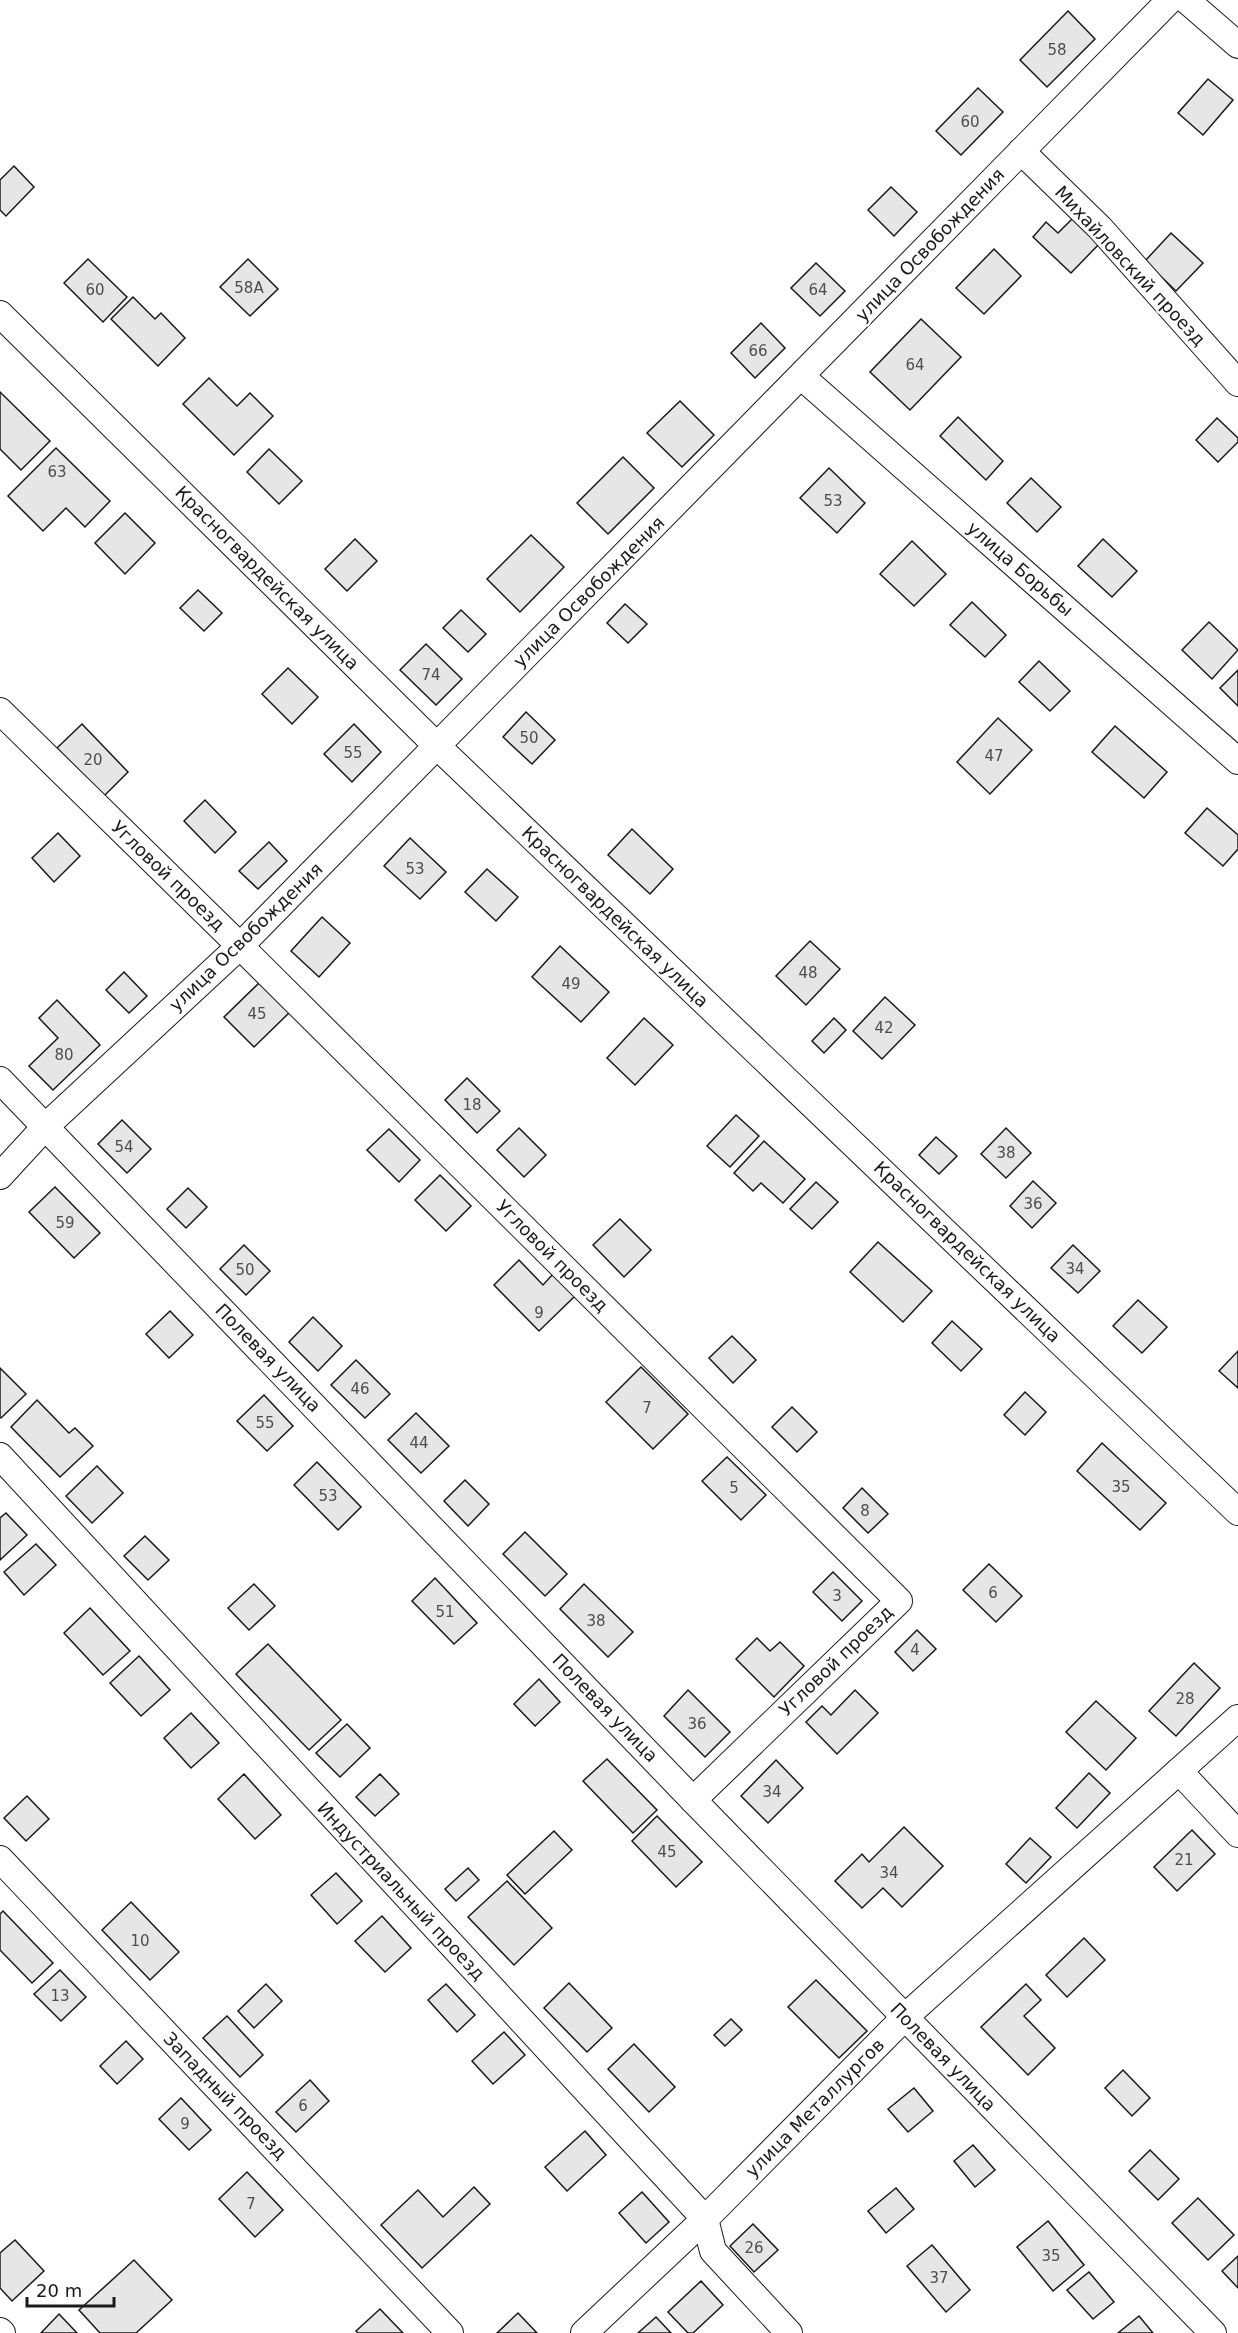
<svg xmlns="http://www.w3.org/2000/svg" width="1238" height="2333" font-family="'DejaVu Sans',sans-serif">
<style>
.building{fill:#e6e6e6;stroke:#1a1a1a;stroke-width:1.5}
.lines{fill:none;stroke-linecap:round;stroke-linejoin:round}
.minor-casing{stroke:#1a1a1a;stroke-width:28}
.minor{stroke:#fff;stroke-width:26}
.labels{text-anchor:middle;stroke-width:4.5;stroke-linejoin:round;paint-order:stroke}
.number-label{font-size:15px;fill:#4d4d4d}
.street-label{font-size:18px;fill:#1a1a1a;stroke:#fff}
</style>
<rect width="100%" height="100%" fill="#fff"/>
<g class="building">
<polygon points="1068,11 1095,39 1047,87 1020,60"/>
<polygon points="1208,79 1233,100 1203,135 1178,113"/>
<polygon points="978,88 1003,112 961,155 936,131"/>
<polygon points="14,166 34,187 6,216 0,210 0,180"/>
<polygon points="891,187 917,212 894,236 868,210"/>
<polygon points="1074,217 1101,242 1071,273 1033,237 1046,222 1058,233"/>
<polygon points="1171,233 1203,263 1176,291 1145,261"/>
<polygon points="994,249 1021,276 984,314 956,288"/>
<polygon points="88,259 127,297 103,322 64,283"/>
<polygon points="248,259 278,289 250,316 220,287"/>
<polygon points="816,263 845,291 820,316 791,288"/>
<polygon points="133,297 155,319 161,313 185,338 158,366 111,319"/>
<polygon points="921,319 961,357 910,410 870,372"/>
<polygon points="761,323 785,348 755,378 731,353"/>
<polygon points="209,378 237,406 250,393 273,416 234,455 183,404"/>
<polygon points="0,392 50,441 21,470 0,449"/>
<polygon points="680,401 714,435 682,467 647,433"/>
<polygon points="958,417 1003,461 986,480 940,436"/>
<polygon points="1217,418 1238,438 1238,442 1218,462 1196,440"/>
<polygon points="56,448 110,501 85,527 66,508 43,531 8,496"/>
<polygon points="269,449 302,481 279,504 247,472"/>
<polygon points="623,457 654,488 608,534 577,503"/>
<polygon points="829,468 865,503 837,533 800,498"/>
<polygon points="1031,478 1061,507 1037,532 1007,503"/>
<polygon points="125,513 155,543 125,574 95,543"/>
<polygon points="531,535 564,567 520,612 487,579"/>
<polygon points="355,539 377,561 347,591 325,569"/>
<polygon points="1103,539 1137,571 1112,597 1078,566"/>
<polygon points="912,541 946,574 914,606 880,574"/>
<polygon points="198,590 222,613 204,631 180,608"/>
<polygon points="972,602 1006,635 985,657 950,625"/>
<polygon points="625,604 647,624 628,643 607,623"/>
<polygon points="461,610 486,634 468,652 443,628"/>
<polygon points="1209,622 1238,650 1212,679 1182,650"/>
<polygon points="426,644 462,679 436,705 400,670"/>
<polygon points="1039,661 1070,691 1050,711 1019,682"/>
<polygon points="288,668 318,697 292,724 262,694"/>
<polygon points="1238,670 1238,706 1220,688"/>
<polygon points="526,712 555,740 532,764 503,737"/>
<polygon points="998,718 1032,750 990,794 957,762"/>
<polygon points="82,724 128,772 104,796 57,748"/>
<polygon points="354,724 381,752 352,782 324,754"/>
<polygon points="1115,726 1167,772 1144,798 1092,752"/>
<polygon points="205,800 236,832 215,853 184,821"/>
<polygon points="1207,808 1238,835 1238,849 1223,866 1185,833"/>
<polygon points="632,829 673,869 650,894 608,855"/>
<polygon points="58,833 80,856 54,882 32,858"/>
<polygon points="410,838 446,872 420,899 384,866"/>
<polygon points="269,842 287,861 258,889 239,871"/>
<polygon points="487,869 518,897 496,921 465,892"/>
<polygon points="322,917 350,943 319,977 291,951"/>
<polygon points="810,941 840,969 806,1005 776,976"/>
<polygon points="560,946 609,992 581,1022 532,977"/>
<polygon points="124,972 147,996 129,1013 106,990"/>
<polygon points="260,982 290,1012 254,1047 224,1017"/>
<polygon points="885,997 915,1025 882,1059 853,1031"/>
<polygon points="57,1000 100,1045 53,1090 29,1066 58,1038 39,1018"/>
<polygon points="644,1018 673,1045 635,1085 607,1058"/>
<polygon points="834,1018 846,1030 824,1053 812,1041"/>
<polygon points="467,1078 500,1111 477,1133 445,1100"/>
<polygon points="736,1115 759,1136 730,1167 707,1146"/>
<polygon points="122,1120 151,1149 127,1173 98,1144"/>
<polygon points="519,1128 546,1155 524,1177 497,1150"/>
<polygon points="1006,1128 1031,1153 1006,1178 981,1154"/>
<polygon points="389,1129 420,1160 399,1182 367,1150"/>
<polygon points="936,1137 957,1156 939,1174 919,1155"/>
<polygon points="764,1141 805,1179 783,1203 761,1183 753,1191 734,1173"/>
<polygon points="440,1175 471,1206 446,1231 415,1200"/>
<polygon points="1033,1181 1056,1203 1032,1228 1010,1206"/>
<polygon points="816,1182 838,1202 812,1229 790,1209"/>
<polygon points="55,1187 100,1233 74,1258 29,1212"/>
<polygon points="188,1188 207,1207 186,1228 167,1209"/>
<polygon points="620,1219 651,1250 624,1277 593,1245"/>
<polygon points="878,1242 932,1291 903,1322 850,1272"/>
<polygon points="244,1245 270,1271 246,1295 220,1269"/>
<polygon points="1073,1245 1100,1271 1078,1293 1051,1268"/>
<polygon points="519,1260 543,1285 553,1274 575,1296 539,1331 494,1285"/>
<polygon points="1138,1300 1167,1327 1142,1353 1113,1326"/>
<polygon points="170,1311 193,1335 169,1358 146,1334"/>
<polygon points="313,1317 342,1346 318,1371 289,1342"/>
<polygon points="952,1321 982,1349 961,1371 932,1343"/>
<polygon points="732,1336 756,1360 733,1383 709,1358"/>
<polygon points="1238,1351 1238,1388 1219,1371"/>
<polygon points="356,1360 390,1394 365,1418 331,1385"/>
<polygon points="641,1367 688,1414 653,1449 606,1402"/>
<polygon points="0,1368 26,1394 1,1418 0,1417"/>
<polygon points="1025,1392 1046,1412 1025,1435 1004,1415"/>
<polygon points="264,1395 293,1426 267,1451 237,1421"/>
<polygon points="37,1400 69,1433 75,1428 93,1446 60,1477 11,1427"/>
<polygon points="792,1407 817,1432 797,1452 772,1427"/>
<polygon points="416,1413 449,1446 421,1473 388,1440"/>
<polygon points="1102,1443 1166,1503 1140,1530 1077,1471"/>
<polygon points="727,1457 766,1495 741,1520 702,1481"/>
<polygon points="317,1462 361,1507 338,1530 294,1485"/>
<polygon points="97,1466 123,1493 92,1523 66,1496"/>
<polygon points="465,1480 489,1504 468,1526 444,1501"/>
<polygon points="862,1488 888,1514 868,1533 843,1508"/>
<polygon points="6,1513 27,1535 0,1560 0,1518"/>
<polygon points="525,1532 567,1574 545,1596 503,1554"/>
<polygon points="145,1536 169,1560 148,1580 124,1556"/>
<polygon points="36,1544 56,1565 24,1595 4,1572"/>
<polygon points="989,1564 1022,1596 996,1622 963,1590"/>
<polygon points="833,1572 862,1601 842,1621 813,1592"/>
<polygon points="435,1578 477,1623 454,1644 412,1601"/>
<polygon points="254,1584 275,1606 249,1630 228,1608"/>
<polygon points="584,1584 633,1632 608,1657 560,1609"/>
<polygon points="90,1608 130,1651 103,1675 64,1633"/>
<polygon points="917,1630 936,1649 913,1671 895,1652"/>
<polygon points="757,1638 770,1651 780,1642 804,1666 774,1697 736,1659"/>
<polygon points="268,1644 341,1720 309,1750 236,1674"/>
<polygon points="139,1656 170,1690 141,1716 110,1683"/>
<polygon points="1194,1663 1220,1688 1176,1736 1149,1711"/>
<polygon points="539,1679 560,1702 535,1726 514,1704"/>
<polygon points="688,1690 730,1732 705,1757 664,1716"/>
<polygon points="855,1690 878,1713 837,1754 806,1722 822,1706 831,1715"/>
<polygon points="1096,1701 1136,1738 1106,1770 1066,1732"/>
<polygon points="191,1713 219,1743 191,1768 164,1738"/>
<polygon points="347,1724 370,1748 340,1777 316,1753"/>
<polygon points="607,1759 657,1810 633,1833 583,1781"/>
<polygon points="776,1760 803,1788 768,1823 741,1796"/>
<polygon points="1089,1773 1110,1793 1077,1828 1056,1808"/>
<polygon points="244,1774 281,1815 255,1839 218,1799"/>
<polygon points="380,1774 399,1794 375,1816 356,1797"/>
<polygon points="27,1796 49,1819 26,1841 4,1818"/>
<polygon points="657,1816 702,1862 676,1887 632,1841"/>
<polygon points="904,1827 943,1866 902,1907 883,1888 862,1908 835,1881 862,1854 869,1862"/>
<polygon points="1192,1830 1215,1854 1177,1891 1154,1867"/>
<polygon points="554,1831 572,1850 525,1894 507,1875"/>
<polygon points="1030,1838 1051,1857 1026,1883 1006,1864"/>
<polygon points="468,1868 479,1880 456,1901 445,1889"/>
<polygon points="336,1873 362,1901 337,1924 311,1895"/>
<polygon points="507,1881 552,1928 514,1965 468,1917"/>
<polygon points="131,1902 179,1952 150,1980 102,1930"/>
<polygon points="3,1911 53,1963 32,1983 0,1950 0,1914"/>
<polygon points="382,1916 411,1948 385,1972 355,1941"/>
<polygon points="1084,1938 1105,1960 1067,1997 1046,1975"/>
<polygon points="60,1970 86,1997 61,2021 34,1994"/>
<polygon points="816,1980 867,2031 839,2058 788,2007"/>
<polygon points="569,1983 612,2028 587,2052 544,2008"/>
<polygon points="266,1984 282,2001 254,2028 238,2011"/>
<polygon points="446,1984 475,2015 457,2032 428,2000"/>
<polygon points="1026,1984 1041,2000 1024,2016 1055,2048 1028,2075 981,2027"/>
<polygon points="227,2016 263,2055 240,2077 203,2038"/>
<polygon points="731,2019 742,2030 725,2046 714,2035"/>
<polygon points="504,2032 525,2055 493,2084 472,2061"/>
<polygon points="126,2041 143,2059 117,2084 100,2066"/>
<polygon points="634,2044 675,2087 649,2112 608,2069"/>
<polygon points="1123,2070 1150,2098 1132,2116 1105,2088"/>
<polygon points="310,2080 329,2101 296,2132 276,2112"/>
<polygon points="914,2088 933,2111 908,2132 888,2109"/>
<polygon points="181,2098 211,2130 189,2150 159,2119"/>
<polygon points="585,2131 606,2155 567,2191 545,2167"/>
<polygon points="973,2145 995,2170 975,2187 954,2161"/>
<polygon points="1150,2150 1179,2179 1158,2200 1129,2171"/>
<polygon points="247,2172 283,2210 255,2237 219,2199"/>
<polygon points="474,2187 490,2204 422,2268 381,2225 418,2190 443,2217"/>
<polygon points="896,2188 914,2209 886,2233 868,2211"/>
<polygon points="642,2192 669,2222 646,2243 619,2213"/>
<polygon points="1198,2198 1234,2235 1208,2260 1172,2223"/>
<polygon points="1048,2221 1084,2265 1053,2291 1017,2247"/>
<polygon points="753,2224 778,2250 754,2272 730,2246"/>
<polygon points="15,2240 44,2271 12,2301 0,2288 0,2253"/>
<polygon points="932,2245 970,2290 946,2312 907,2266"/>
<polygon points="1238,2256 1238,2288 1222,2271"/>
<polygon points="134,2260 172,2300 136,2333 100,2333 79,2310"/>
<polygon points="1089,2272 1114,2302 1093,2319 1067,2290"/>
<polygon points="701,2281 723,2305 693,2333 688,2333 668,2312"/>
<polygon points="380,2309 403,2333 358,2333 356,2331"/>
<polygon points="518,2313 537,2333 497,2333"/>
<polygon points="59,2314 77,2333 41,2333"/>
<polygon points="1139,2316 1153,2333 1118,2333"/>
<polygon points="656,2317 671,2333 638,2333"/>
</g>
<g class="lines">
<defs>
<g id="minor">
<polyline points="1186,0 1238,45"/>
<polyline points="1021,151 1100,228 1238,383"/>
<polyline points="0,314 437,746 1238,1512"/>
<polyline points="802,377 1238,761"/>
<polyline points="0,711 240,946 899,1601 693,1800"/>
<polyline points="0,1080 693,1800 1213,2333"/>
<polyline points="0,1176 45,1127 240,946 1170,0"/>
<polyline points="0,1456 705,2219 713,2251 789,2333"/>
<polyline points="1179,1771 1238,1834"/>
<polyline points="0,1859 450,2333"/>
<polyline points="0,2331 2,2333"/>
<polyline points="584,2333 705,2219 905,2017 1238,1718"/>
</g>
</defs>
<use href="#minor" class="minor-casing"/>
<use href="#minor" class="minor"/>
</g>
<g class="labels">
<g class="number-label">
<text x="1057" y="55">58</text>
<text x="970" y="127">60</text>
<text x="249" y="293">58А</text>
<text x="95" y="295">60</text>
<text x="818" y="295">64</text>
<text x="758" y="356">66</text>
<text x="915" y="370">64</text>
<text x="57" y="477">63</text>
<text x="833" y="506">53</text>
<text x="431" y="680">74</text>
<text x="529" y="743">50</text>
<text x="353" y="758">55</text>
<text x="994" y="761">47</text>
<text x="93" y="765">20</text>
<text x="415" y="874">53</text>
<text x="808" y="978">48</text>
<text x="571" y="989">49</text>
<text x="257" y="1019">45</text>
<text x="884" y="1033">42</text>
<text x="64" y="1060">80</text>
<text x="472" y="1110">18</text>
<text x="124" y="1152">54</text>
<text x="1006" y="1158">38</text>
<text x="1033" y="1209">36</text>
<text x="65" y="1228">59</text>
<text x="1075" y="1274">34</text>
<text x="245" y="1275">50</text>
<text x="539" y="1318">9</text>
<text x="360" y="1394">46</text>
<text x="647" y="1413">7</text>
<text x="265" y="1428">55</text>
<text x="419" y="1448">44</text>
<text x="1121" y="1492">35</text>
<text x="734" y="1493">5</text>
<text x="328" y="1501">53</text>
<text x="865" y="1516">8</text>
<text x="993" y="1598">6</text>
<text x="837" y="1601">3</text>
<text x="445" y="1617">51</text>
<text x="596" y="1626">38</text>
<text x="915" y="1655">4</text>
<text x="1185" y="1704">28</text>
<text x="697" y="1729">36</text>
<text x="772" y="1797">34</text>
<text x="667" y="1857">45</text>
<text x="1184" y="1865">21</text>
<text x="889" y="1878">34</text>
<text x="140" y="1946">10</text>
<text x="60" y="2001">13</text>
<text x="303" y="2111">6</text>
<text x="185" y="2129">9</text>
<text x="251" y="2209">7</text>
<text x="754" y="2253">26</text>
<text x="1051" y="2261">35</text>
<text x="939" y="2283">37</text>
</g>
<g class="street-label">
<text transform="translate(930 245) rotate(-46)" y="6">улица Освобождения</text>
<text transform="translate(1130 266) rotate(47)" y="6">Михайловский проезд</text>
<text transform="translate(1020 569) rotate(41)" y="6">улица Борьбы</text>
<text transform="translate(267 578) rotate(45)" y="6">Красногвардейская улица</text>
<text transform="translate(589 592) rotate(-45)" y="6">улица Освобождения</text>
<text transform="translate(168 876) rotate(44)" y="6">Угловой проезд</text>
<text transform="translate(615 917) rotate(44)" y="6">Красногвардейская улица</text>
<text transform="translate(246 937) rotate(-44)" y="6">улица Освобождения</text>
<text transform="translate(967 1252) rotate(44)" y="6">Красногвардейская улица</text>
<text transform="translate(552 1256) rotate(45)" y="6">Угловой проезд</text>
<text transform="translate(268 1358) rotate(46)" y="6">Полевая улица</text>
<text transform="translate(836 1661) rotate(-44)" y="6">Угловой проезд</text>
<text transform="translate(605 1708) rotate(46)" y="6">Полевая улица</text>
<text transform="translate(401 1891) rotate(47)" y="6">Индустриальный проезд</text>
<text transform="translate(943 2057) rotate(46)" y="6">Полевая улица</text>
<text transform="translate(225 2096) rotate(46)" y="6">Западный проезд</text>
<text transform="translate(815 2108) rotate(-45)" y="6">улица Металлургов</text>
</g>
</g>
<path d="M27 2297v9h87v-9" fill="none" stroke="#1a1a1a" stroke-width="3"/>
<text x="36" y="2297" font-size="18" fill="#1a1a1a" stroke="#ffffff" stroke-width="4.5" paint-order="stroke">20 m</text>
</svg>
